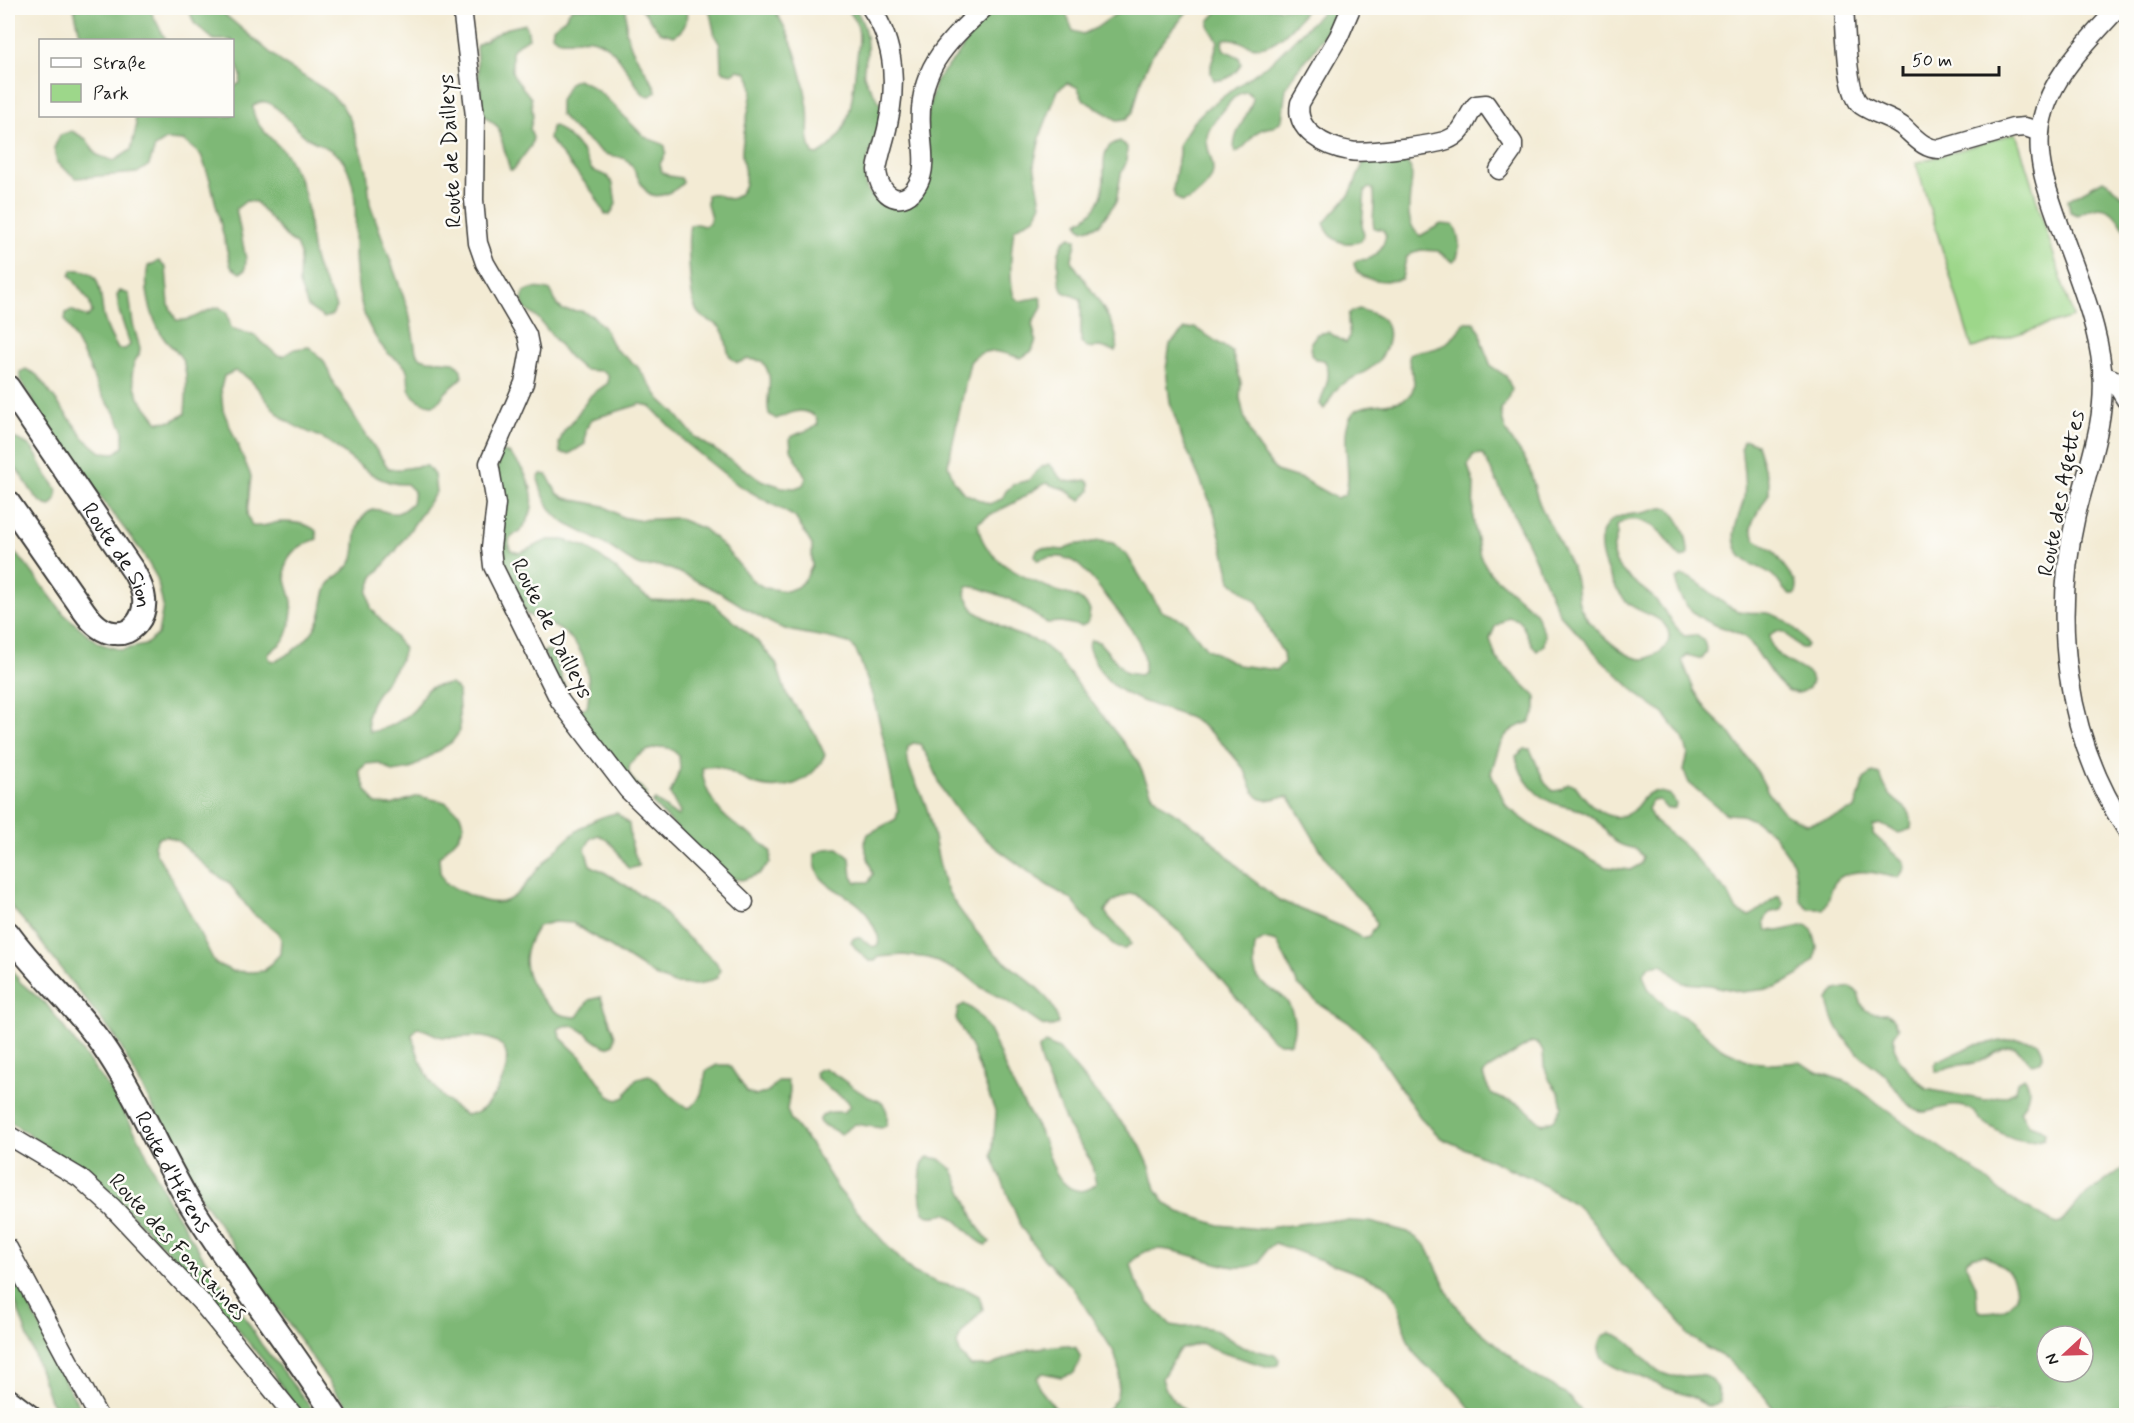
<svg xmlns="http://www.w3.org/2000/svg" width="2134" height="1423" font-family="Mynerve,sans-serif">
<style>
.green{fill:#9dd78a;stroke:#5c7a53;stroke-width:1.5}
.forest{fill:#7eb876;stroke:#4d6a49;stroke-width:1.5;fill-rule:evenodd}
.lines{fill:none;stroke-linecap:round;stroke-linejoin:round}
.minor-casing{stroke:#3c3b38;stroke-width:21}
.major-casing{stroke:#3c3b38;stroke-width:26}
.minor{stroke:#fff;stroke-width:18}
.major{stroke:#fff;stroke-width:22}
.labels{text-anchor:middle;stroke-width:5;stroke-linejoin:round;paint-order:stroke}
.street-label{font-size:22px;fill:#1c1c1c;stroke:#fdfcf7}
</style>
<rect width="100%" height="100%" fill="#fdfcf7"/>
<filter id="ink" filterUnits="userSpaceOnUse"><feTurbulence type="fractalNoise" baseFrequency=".0167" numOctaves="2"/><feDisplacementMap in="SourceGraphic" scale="12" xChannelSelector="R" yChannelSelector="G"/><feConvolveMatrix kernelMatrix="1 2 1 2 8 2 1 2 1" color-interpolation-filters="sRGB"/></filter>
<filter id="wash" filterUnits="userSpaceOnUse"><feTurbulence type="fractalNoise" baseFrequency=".008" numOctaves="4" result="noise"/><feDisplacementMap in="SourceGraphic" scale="24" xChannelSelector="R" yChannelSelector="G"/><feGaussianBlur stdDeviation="1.35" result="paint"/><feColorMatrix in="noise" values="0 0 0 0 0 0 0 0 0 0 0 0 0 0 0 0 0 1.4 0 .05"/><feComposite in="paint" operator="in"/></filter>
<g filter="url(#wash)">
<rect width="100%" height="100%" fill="#f3ebd4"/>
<polygon class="green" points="2016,133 2073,317 1972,348 1916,163"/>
<g class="forest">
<polygon points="74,8 149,8 166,40 83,40 79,30"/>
<path d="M 191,8 L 217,8 L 285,65 L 326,90 L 341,104 L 350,119 L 367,170 L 370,204 L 409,312 L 416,352 L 421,358 L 428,360 L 454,362 L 461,370 L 462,378 C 456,385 450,387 445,393 C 442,396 440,402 436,404 C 429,408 413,398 410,391 C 407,383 410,376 406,368 C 402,362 395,359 389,354 C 376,342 364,319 361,302 C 357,285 355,265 355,247 C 355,219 359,188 344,162 C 335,149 319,145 306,137 C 299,132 293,124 287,118 C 276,108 267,95 253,106 C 252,126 274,139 286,154 C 290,161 293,168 297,175 C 313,203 306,235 316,265 C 321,279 331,292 336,307 L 332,315 L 324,318 L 308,307 L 299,284 L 300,254 L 296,244 L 289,240 L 256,202 L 246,201 L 236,209 L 246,259 L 245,270 L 240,273 L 231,267 L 210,180 L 201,155 L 184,141 L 166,140 L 155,147 L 149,165 L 137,173 L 76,178 L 57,163 L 54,148 L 60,135 L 72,131 L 86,139 L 97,155 L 114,161 L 131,150 L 136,128 L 135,116 L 232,116 L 233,87 L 240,83 L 241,75 L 233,57 L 232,40 L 214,40 L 194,23 L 189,10 Z"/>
<path d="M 572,8 L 626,8 L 626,32 L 632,49 L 655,87 L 656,92 L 650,96 L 644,95 C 629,78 622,53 600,42 C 582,32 565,48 552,35 L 553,28 L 565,18 Z"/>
<path d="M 641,8 L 686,8 C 688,21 686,29 674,36 L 660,32 Z"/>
<path d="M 709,8 L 773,8 C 793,36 803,74 808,108 C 810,126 805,136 813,154 L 818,155 C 852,135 852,100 856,65 C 857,53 861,40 858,28 C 856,20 851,14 847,8 L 855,8 C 864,22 868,35 867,52 C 867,60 862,67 864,75 C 868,91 880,95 883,112 C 879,132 864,162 865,180 C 865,191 874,200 884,203 C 899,207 906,207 919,198 L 928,113 L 935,81 L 958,55 L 979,19 L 992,8 L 1033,8 L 1035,10 L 1044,9 L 1045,8 L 1064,8 L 1073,31 L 1083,34 L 1096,28 L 1124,8 L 1190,8 L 1152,55 L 1141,80 L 1133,112 L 1126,119 L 1117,120 L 1090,104 L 1084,100 L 1077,87 L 1067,83 L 1058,90 L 1041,134 L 1034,164 L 1041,204 L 1035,218 L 1024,223 L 1014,230 C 1011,250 1009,279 1014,297 L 1020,301 L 1040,297 C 1046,309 1037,313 1032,324 L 1036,340 L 1032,351 L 1021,358 C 1003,353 984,344 970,362 L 948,465 L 954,481 L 964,493 L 989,504 L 1002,499 L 1006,491 L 1014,484 L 1029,480 L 1040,468 L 1048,464 C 1056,468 1057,478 1066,481 C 1071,483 1080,481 1086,480 L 1090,483 L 1090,491 L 1081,500 C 1074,499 1074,496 1068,491 C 1062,487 1054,487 1047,483 C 1036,487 1027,495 1017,501 C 1004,509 989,513 978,523 C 981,562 1028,579 1059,592 C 1066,594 1076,595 1081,600 C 1085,602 1088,607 1090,610 L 1088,623 L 1081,626 L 1061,622 L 1047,623 L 1010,599 L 980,588 L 967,586 L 965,593 L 974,611 L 1013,633 L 1039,642 L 1055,655 L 1137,760 L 1152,794 L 1164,806 L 1202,831 L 1249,877 L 1279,900 L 1338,925 L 1362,938 L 1369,936 L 1376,925 C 1373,906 1356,899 1345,885 C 1323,858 1308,827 1289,797 C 1279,795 1266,804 1258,797 C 1251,792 1249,777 1244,769 C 1231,752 1213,732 1195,721 C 1186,715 1175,713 1165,709 C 1127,697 1102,687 1088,646 L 1091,640 L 1099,642 L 1126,673 L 1140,675 L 1144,672 C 1145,660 1143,651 1138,640 C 1130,626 1089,572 1077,564 C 1063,554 1053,556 1037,560 L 1035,555 L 1037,550 L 1041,548 L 1064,550 L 1072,545 L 1100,541 L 1113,543 L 1127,555 L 1161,611 L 1185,621 L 1206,648 L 1238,665 L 1276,670 L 1284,663 L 1283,653 L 1269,630 L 1258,603 L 1231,581 L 1214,511 L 1183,441 L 1170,402 L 1166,369 L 1170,344 L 1185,329 L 1196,328 L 1232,352 L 1241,382 L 1240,398 L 1244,416 L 1255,442 L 1265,457 L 1276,471 L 1302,479 L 1336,498 L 1345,495 C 1354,471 1337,433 1353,413 C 1366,397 1414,414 1414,382 C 1414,377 1411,372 1410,368 C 1409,364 1409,359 1409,354 C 1417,350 1424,351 1433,349 C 1449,345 1455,335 1465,322 L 1474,322 L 1481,333 L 1482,343 L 1491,366 L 1506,376 L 1512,389 L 1509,398 L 1501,409 C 1504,437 1513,439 1526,461 C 1534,476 1534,494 1542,509 C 1553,531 1565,551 1574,574 C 1579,587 1575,602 1584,614 C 1593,628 1629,665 1648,658 C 1657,654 1669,649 1669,637 C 1669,616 1642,615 1629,604 C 1611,588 1586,538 1612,520 C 1622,513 1635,515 1647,512 C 1655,510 1660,507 1669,508 C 1682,522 1688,536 1688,555 L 1682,558 C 1676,554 1674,549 1670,543 C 1659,527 1634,510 1617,526 C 1619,538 1613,543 1613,553 C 1613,570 1643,587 1654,598 C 1665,610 1672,624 1684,636 L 1696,635 L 1704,641 L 1707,652 L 1702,659 L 1687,655 L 1682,660 L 1694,690 L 1708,712 L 1730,733 L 1758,773 L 1768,792 L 1786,815 L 1807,824 L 1829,819 L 1855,809 L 1864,779 L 1873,773 L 1880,775 C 1883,782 1886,792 1892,797 C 1904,809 1914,809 1911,829 L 1899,833 L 1880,824 L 1873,826 L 1873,834 L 1904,862 L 1905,868 L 1899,877 C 1892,878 1888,876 1880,874 C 1867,871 1849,870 1838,879 C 1827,889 1833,898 1823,909 L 1809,909 L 1800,900 L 1793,862 L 1774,835 L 1759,823 L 1742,815 L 1726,814 L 1689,783 L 1684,771 L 1688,753 L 1683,738 L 1664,714 L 1643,699 L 1601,659 L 1559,613 L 1529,546 L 1483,454 L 1473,455 L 1468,466 L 1474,484 L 1473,518 L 1480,556 L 1490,573 L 1535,612 L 1545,635 L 1544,645 L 1537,651 C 1528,642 1527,631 1519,620 L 1508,617 L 1495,627 L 1490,639 L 1496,658 L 1536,697 L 1536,710 L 1530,722 C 1499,731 1500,745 1491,773 L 1507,807 L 1537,829 L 1606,867 L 1630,870 L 1641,864 L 1643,857 L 1637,849 C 1604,845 1610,827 1587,813 C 1579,808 1569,808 1560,805 C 1537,800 1520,778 1516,756 L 1525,749 L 1530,749 L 1545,783 L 1553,791 L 1560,790 L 1568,784 L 1575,785 C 1587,803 1609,828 1632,811 C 1640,805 1642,795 1652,792 C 1658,790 1664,793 1670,795 L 1676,803 L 1675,808 L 1667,809 L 1659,800 L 1652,801 L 1648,809 L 1654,821 L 1686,847 L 1702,866 L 1728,893 L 1737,911 L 1749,916 C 1762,911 1766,901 1779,896 L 1784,904 L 1781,910 L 1769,913 L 1764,922 L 1767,930 L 1779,931 L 1806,925 L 1813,931 L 1817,947 L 1815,959 L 1799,975 L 1776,988 L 1742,992 L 1710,985 L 1683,983 L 1662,964 L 1649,966 L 1643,974 L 1648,988 L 1667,1008 L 1688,1019 L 1721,1048 L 1751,1062 L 1774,1064 L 1799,1062 L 1818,1072 L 1850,1083 L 1917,1132 L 1981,1175 L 2008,1198 L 2056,1224 L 2061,1223 L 2082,1198 L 2126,1166 L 2126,1415 L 1778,1415 L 1764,1396 L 1727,1359 L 1705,1347 L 1688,1335 L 1676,1316 L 1614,1256 L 1595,1224 L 1576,1205 L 1531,1178 L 1441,1138 L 1420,1117 L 1368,1040 L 1348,1022 L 1318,1003 L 1298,985 L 1277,942 L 1264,939 L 1255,945 C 1254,956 1252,969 1258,978 C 1264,988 1277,991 1284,998 C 1295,1010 1297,1029 1290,1043 L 1279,1043 L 1270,1037 L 1183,935 L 1135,894 C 1123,893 1112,901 1105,911 C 1111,925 1126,927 1131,944 L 1125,949 L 1118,948 L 1095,929 L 1071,899 L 1047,885 L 992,845 L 961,816 L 943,791 L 931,762 L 920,744 L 913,743 L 908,747 C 904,767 918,784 925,803 C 935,830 936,860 946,887 C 953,905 977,932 989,947 C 1009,970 1055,990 1058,1024 L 1050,1027 L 1042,1025 L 1005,1000 L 982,988 L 966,975 L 929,958 L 903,955 L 879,957 L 875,961 L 869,961 L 857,950 L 851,942 L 854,938 L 860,938 L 873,947 L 878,945 C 880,938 877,933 874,927 C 871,922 868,915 865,911 C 847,889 812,889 815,854 L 825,849 L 838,848 L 850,858 L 852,877 L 856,882 L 869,882 L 873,874 L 864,845 L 868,834 L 896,819 L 898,811 C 888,763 881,715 863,669 C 861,662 858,651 851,645 C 843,638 799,634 785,629 C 758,620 736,599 709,587 C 694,580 676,569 659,566 C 653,565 647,568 641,566 C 627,561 619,552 606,545 C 570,522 551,528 538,479 L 541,474 L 547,475 L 557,493 L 565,498 L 604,506 L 622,517 L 636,520 L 677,518 L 704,529 L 721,544 L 753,581 L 765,588 L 787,591 L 797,587 L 806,578 L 812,566 L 812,545 L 795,517 L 738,485 L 685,442 L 650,406 L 641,404 L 592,419 L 586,429 L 585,444 L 569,454 L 560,453 L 559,443 L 564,431 L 572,422 L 591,395 L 608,383 L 608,375 L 603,371 L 584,370 L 569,357 L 538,318 L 525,309 L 522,301 L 524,292 C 534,288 541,287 551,291 L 557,305 L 563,310 L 581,311 L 593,316 L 604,328 L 614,348 L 637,366 L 660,399 L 674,412 L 695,437 L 761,480 L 782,487 L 795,488 L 803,485 L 806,478 L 791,449 L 790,438 C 799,431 810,432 818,424 L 816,417 C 802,406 791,413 776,419 L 769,414 C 764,394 777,380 762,361 L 748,359 L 738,363 C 724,357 729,344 723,332 C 717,320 706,323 698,313 C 689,302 687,239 690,225 L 697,224 L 704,226 L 709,224 L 711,218 L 707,205 L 707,195 C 719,190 724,202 733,198 C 739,196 743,190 745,184 C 747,173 741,162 742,151 C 743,131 749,111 752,91 L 751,81 L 746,72 L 738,70 L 732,74 L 724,72 L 721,68 L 720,45 L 715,36 ZM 1532,1042 L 1539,1044 L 1543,1051 L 1544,1066 L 1550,1081 L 1559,1093 L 1562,1106 L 1554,1120 L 1543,1124 C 1534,1120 1533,1114 1526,1109 C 1515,1100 1503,1101 1495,1096 C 1488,1092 1485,1082 1483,1075 L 1488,1069 ZM 1985,1255 C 2008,1270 2016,1271 2016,1299 C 2006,1311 1995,1312 1981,1312 L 1977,1306 L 1976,1286 L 1966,1265 L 1967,1260 L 1974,1256 ZM 2047,1336 L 2083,1336 L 2083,1372 L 2047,1372 Z"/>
<path d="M 1221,8 L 1307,8 C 1296,24 1274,52 1251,46 C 1241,43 1235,37 1224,39 L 1222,44 L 1224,50 L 1239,57 L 1241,64 C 1236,75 1226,81 1214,80 L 1211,73 L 1211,65 L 1218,41 L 1209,27 L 1209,21 Z"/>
<path d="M 1326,8 L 1342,8 L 1312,53 L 1296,71 L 1286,88 L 1282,120 L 1274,127 C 1248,129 1254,144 1235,153 C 1230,135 1249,116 1253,99 L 1248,92 C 1237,92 1232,99 1226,107 C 1221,114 1212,122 1209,130 C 1200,151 1225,167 1205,187 C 1197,195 1193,199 1182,202 L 1175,197 L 1173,189 L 1179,154 L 1179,144 L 1193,122 L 1206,109 L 1275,59 Z"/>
<polygon points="525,24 527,27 529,38 518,44 512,51 512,71 514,77 531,98 533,116 530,129 533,138 531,146 513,170 510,170 498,127 482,114 476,48 477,45 505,29"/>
<path d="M 577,79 C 604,89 622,117 644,136 C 651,141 659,141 665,146 L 666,153 L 660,164 L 662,172 L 669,176 L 681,178 L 683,182 C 680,188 674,190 668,193 C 641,205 641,175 629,162 C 623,155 611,157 603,153 L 570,126 L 560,114 L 560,101 L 569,83 Z"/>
<polygon points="555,126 572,140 583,153 592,170 607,176 613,184 616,204 610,215 605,214 594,194 549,139 551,127"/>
<path d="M 1120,141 L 1127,147 L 1126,163 L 1121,174 L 1116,202 L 1099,225 L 1083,230 L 1079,226 L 1078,222 C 1121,200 1093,158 1111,145 C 1114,143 1117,142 1120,141 Z"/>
<path d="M 1389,156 C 1395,158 1403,159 1407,163 C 1422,176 1395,216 1420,236 L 1441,224 L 1453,225 C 1460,234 1460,248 1457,258 L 1452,262 L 1438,251 L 1421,250 L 1411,253 L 1406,258 L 1402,279 C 1387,283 1356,282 1354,263 C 1359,257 1361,261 1368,259 C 1378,256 1384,245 1386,236 L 1383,230 L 1374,228 C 1371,215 1377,202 1373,189 L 1369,188 L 1365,191 L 1362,225 L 1364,235 L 1361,241 C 1344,247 1330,241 1324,223 L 1350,194 L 1365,159 Z"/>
<path d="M 2103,180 C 2113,183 2117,193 2126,198 L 2126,231 C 2111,207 2103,200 2078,215 L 2070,212 L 2068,200 L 2071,198 Z"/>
<path d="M 1071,237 L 1076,240 C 1077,248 1071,254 1072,262 C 1082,278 1128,335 1115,351 C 1110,350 1105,348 1100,347 C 1091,347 1088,350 1081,342 L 1081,299 L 1063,292 C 1057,278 1053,243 1071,237 Z"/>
<path d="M 159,261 L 166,268 L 169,305 L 176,320 C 193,322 203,310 219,307 L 227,313 L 231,328 L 255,336 L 277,355 L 283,356 L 295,349 L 309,347 L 324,361 L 333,382 L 364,432 L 389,469 C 403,471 412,465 427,466 L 434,475 L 436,492 L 395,552 L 373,577 L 368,592 L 371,608 L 404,648 C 399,678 357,699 370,732 C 387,729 408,719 418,705 C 421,700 423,692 428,689 C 435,685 443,685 451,684 L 458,690 L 460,731 L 452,742 L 410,769 L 393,772 L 379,763 L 366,764 L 359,771 L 366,790 L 376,804 L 392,805 L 418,796 L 445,802 L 459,813 L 464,824 L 459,836 L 439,857 L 440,872 L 445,883 C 461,891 483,905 502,902 C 518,899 529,879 539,868 C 560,845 585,817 617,813 L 629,824 L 631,843 L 639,866 L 629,869 C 618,855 615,842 598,835 L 591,838 L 585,849 L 590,865 L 604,872 L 656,904 L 678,929 L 716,962 L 720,970 L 717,978 L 699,985 L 674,984 L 655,976 L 573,923 L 554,922 L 538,926 C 531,937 525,948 525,961 C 525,980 543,1004 558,1013 C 564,1016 570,1017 577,1017 L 589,1000 L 601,997 L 615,1036 L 614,1044 L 607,1047 C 590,1043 578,1016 558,1029 L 561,1038 L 585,1061 L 609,1096 L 617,1100 L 625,1097 C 631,1084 635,1077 649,1075 C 665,1087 671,1100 689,1108 C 703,1100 703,1086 706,1071 L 717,1065 L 729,1065 L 747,1092 L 756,1096 L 769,1091 L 778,1081 L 787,1081 L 790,1090 L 787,1110 L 791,1120 L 811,1145 L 838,1189 L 889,1248 L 913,1272 L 938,1283 L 966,1289 L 979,1296 L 983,1309 L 961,1334 L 957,1344 L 961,1355 L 971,1366 L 990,1366 L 1029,1349 L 1065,1345 L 1076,1348 L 1081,1358 L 1074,1373 L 1061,1377 L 1043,1373 L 1037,1378 L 1039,1388 L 1061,1415 C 1050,1415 997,1413 991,1416 L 354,1415 L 336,1392 L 201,1198 L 116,1038 L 65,974 L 35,934 L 8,903 L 8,547 L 25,563 L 64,614 L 98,643 L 121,650 L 145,645 L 158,634 L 163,606 L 157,578 L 142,552 L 48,428 L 20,379 L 20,372 L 26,369 L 37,375 L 84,438 L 101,452 L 115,453 L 123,447 L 123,429 L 116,415 L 98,389 L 88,364 L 65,320 L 66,313 L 71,310 L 87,317 L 92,312 L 89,301 L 70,275 L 72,270 C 105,267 99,296 104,318 C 107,330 112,339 118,349 L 125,349 L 130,345 L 119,311 L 117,295 L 120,291 L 129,294 L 133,324 L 140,348 L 139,355 L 134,362 L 132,376 L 139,398 L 158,422 L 172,421 L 185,414 C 186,396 189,375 182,359 C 177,350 168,345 163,337 C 151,318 143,288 148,266 ZM 235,371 C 258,378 266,408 287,421 C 298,429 312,433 324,439 C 351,455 373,486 407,484 L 414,491 L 412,503 C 407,507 403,512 397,513 C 383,516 378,501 363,517 C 352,529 358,547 352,561 C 347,572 336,575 329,584 C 322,595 324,609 319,620 C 311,639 293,652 276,661 L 270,660 L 268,655 C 274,647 283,645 287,635 C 290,626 293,611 292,602 C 291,594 287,587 286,579 C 282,555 297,546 317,539 L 316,531 C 309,524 293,522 282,522 C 270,522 267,528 252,526 L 247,514 L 251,476 L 223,410 L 221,388 L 224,376 ZM 166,836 L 177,840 L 211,871 L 229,883 L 253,914 L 278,932 L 281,939 L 280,954 L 264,971 L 251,972 L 232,971 L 215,963 L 173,881 L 156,853 L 154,845 L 158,838 ZM 417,1028 C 428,1029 433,1036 443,1037 C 462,1039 484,1031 501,1045 C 518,1061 494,1103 478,1112 C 475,1114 469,1114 465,1115 C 434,1095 421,1069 412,1035 Z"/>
<path d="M 1359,309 C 1368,312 1378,314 1384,321 C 1395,335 1384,358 1372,367 C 1362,375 1350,378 1340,386 C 1332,392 1330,402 1324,409 L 1320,404 C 1324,389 1334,374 1324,360 L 1315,359 L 1311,354 L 1311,342 L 1317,334 L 1328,332 L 1346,343 C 1354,335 1345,324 1349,313 Z"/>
<path d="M 8,436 C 36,446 31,446 44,470 C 48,477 53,483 57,490 L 56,500 L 51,506 C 34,504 28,482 18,471 C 15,468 11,464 8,461 Z"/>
<path d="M 1746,440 L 1757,444 L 1769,484 L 1769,493 L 1753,521 L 1751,529 L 1755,539 L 1773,551 L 1795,581 L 1797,589 L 1795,595 C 1783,595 1781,582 1772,575 C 1763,567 1749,566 1741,556 C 1726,536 1740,518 1744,498 C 1746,482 1743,463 1741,447 L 1743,441 Z"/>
<path d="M 500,452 L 509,453 C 528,472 543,502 523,527 C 519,532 513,535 509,540 L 509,547 L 512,551 L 520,553 L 548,540 L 564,540 L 586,547 L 616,569 L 634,589 L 652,600 L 671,601 L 697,598 L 709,600 L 757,641 L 776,663 L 786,693 L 815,734 L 825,755 C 811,784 780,795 749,782 C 731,775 724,762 702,768 C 703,789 717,812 734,824 C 748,834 760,839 771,852 L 770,863 L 759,874 L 742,880 L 727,878 L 652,803 L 655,800 C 663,805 669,813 678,816 L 680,813 L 670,794 L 680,769 L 679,756 C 676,753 672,749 668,748 C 655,744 626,757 629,773 C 632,783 642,786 647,794 L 646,798 L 582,737 L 543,652 L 547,650 L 553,653 L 570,701 L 579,710 L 587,707 C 592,682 587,650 565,633 C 553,624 539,620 526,614 L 497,554 L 504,500 L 502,484 L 497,470 Z"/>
<path d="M 1682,576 C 1696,577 1715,598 1728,606 C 1744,616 1752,611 1768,613 C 1782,616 1802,632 1807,645 L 1805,648 L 1801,648 L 1784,632 L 1776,631 L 1770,635 C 1769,659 1795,662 1810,675 L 1812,681 L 1809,688 C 1805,690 1802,693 1797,693 C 1776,692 1761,653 1748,640 C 1738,630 1723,629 1711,623 C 1694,616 1674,598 1677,579 Z"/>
<polygon points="8,964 20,982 47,1005 112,1092 141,1142 168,1201 187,1231 215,1276 238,1306 261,1344 317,1415 302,1415 266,1364 200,1283 105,1188 8,1120"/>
<path d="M 1850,987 L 1858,992 C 1862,1010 1866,1015 1886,1013 L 1893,1019 L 1898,1028 L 1894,1036 L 1894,1047 L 1901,1062 L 1926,1089 L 1985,1100 L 2007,1095 L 2015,1091 L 2017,1082 L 2024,1077 C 2033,1087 2028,1101 2020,1111 L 2028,1125 L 2041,1129 L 2045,1133 L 2044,1138 C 2023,1147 1998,1133 1981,1120 C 1978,1117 1975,1112 1971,1110 C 1950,1098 1930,1116 1918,1111 C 1905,1106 1896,1088 1887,1077 C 1879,1069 1870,1064 1862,1057 C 1844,1041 1831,1023 1828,999 L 1836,990 Z"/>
<path d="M 964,1004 C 991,1017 998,1056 1011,1081 C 1020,1100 1033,1118 1042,1137 C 1049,1152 1052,1172 1064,1183 C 1074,1193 1086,1193 1096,1184 L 1091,1161 L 1068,1127 L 1042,1066 L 1038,1050 L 1045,1043 L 1059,1049 L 1139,1143 L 1150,1167 L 1156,1189 L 1166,1204 L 1179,1212 L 1219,1225 L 1260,1229 L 1329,1220 L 1370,1222 L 1408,1232 L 1426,1245 L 1450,1296 L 1466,1319 L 1531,1374 L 1565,1393 L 1585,1415 L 1476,1415 C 1468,1406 1461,1396 1452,1387 C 1439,1374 1421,1365 1412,1349 C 1399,1328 1405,1299 1383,1283 L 1275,1243 L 1266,1250 L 1260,1262 C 1227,1285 1157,1222 1131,1264 L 1136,1282 L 1149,1303 L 1171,1325 L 1183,1327 L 1198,1326 L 1214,1329 L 1242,1347 L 1274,1355 L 1279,1359 L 1278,1365 L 1269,1367 L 1220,1352 L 1201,1343 L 1179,1350 L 1162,1378 C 1166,1396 1177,1405 1191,1415 L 1104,1415 L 1117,1397 L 1120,1373 L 1114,1352 L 1073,1288 L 1044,1259 L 1021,1227 L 992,1156 L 996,1114 L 972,1049 L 956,1019 L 958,1008 Z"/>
<path d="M 2016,1039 L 2038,1042 C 2045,1053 2046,1062 2031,1064 C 2026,1060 2019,1049 2015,1047 C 2005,1044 1993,1055 1985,1059 C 1973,1066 1961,1063 1949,1067 C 1943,1069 1942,1072 1936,1071 L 1934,1065 L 1937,1061 L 1974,1045 Z"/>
<path d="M 824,1068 C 840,1076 853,1089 869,1097 C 876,1100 881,1100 885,1107 C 888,1112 888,1120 886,1126 L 881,1128 L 855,1124 L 841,1134 L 821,1124 L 819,1121 C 824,1110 833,1112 844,1112 L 850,1106 L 847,1100 L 830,1090 L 816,1077 L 815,1073 L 818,1070 Z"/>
<path d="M 928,1157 L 940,1159 L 953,1170 L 978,1227 L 990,1242 L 986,1245 C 969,1238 962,1221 946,1213 C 940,1215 933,1218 927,1215 C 918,1210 920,1174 922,1165 C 923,1161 925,1160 928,1157 Z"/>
<polygon points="8,1266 52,1348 66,1384 85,1415 61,1415 50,1400 15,1301 8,1290"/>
<path d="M 1610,1333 C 1635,1339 1644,1364 1662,1373 C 1690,1386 1711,1356 1721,1402 C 1717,1405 1713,1407 1708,1406 C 1702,1405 1697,1399 1692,1397 C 1673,1391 1662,1387 1644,1378 C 1627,1371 1586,1364 1603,1336 Z"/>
</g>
</g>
<g filter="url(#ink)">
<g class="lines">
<defs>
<g id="minor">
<polyline points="462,8 475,116 474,200 478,243 485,263 527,335 530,350 524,383 489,463 496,504 491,548 493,566 560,701 628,790 744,902"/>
<path d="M 871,8 C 896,45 897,86 887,129 C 884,142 879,156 877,170 C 879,198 904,210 918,184 C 927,169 922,146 921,129 C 917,71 944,45 984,8"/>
<path d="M 1351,8 L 1339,36 L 1300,103 C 1294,131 1326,147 1350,151 C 1364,154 1434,145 1447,140 C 1465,133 1465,118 1476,105 L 1486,104 L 1513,143 L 1513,150 L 1499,170"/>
<path d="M 1844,8 C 1846,28 1846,94 1861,105 C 1874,114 1890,117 1902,126 C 1914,136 1924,150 1940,149 L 2013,128 L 2025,127 L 2040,132"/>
<path d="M 2118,8 C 2086,43 2044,83 2040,133 C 2037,164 2048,192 2058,221 C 2074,269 2097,318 2102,369 C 2107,420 2088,466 2076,515 C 2052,621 2065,737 2126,829"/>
<polyline points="2102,375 2113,379 2126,400"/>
<polyline points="8,1135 80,1178 112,1207 201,1302 294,1416"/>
<polyline points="8,1248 98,1416"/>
</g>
<g id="major">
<path id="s1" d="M 8,387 L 134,572 C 139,581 143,589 144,599 C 146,616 133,636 114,633 C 101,632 91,621 84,611 L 8,502"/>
<path id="s2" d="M 8,933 C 36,972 73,1003 101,1043 C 136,1093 158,1150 189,1202 C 234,1275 288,1343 335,1416"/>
<polyline points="8,1400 29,1416"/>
</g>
</defs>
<use href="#minor" class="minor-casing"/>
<use href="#major" class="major-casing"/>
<use href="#minor" class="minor"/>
<use href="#major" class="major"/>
</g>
</g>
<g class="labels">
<g class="street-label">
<text transform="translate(449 151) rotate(-93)" y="8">Route de Dailleys</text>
<text transform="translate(2060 493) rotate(-79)" y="8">Route des Agettes</text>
<text dy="8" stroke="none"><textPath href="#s1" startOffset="202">Route de Sion</textPath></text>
<text transform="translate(553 628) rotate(63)" y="8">Route de Dailleys</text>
<text dy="8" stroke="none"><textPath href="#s2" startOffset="292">Route d'Hérens</textPath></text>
<text transform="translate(179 1246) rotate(47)" y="8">Route des Fontaines</text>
</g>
</g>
<rect width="2134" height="1423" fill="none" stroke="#fdfcf7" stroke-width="30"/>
<rect x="39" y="39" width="195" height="78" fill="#fdfcf7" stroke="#a3a29f" stroke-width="1.5"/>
<rect x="51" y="58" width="30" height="9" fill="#ffffff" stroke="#a3a29f" stroke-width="1.5"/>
<text x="93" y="69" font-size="18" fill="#1c1c1c">Straße</text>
<rect x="51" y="84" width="30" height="18" fill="#9dd78a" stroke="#a3a29f" stroke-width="1.5"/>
<text x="93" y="99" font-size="18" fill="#1c1c1c">Park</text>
<g transform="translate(2065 1354) rotate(248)"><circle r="28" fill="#fdfcf7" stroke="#a3a29f" stroke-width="1.5"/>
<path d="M0-4.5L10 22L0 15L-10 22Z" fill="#d1495b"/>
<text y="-9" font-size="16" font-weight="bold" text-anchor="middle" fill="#1c1c1c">N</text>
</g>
<path d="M1903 66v9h96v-9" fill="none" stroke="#1c1c1c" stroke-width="3"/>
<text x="1912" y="66" font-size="18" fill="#1c1c1c" stroke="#fdfcf7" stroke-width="4.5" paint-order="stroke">50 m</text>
</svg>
